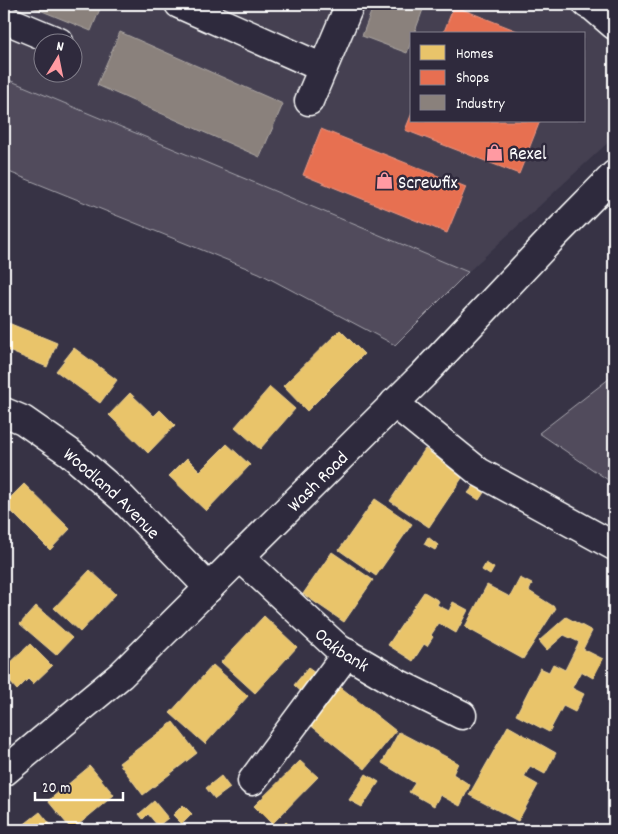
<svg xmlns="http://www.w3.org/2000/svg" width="618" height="834" font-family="Dekko,sans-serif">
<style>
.built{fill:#444051;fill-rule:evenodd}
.green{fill:#514c5c;stroke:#a8a6ae}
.homes{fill:#e9c46a;stroke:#f0d697}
.shops{fill:#e76f51;stroke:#ee9a85}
.industry{fill:#8a817c;stroke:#ada7a3}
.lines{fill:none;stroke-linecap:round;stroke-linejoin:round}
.minor-casing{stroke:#fff;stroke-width:31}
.minor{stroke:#2f2a3d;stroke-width:28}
.labels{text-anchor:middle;stroke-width:5;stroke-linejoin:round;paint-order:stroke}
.poi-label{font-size:19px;fill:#fff;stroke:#2f2a3d;text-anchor:start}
.street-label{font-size:19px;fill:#fff;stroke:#2f2a3d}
</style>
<rect width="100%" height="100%" fill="#373345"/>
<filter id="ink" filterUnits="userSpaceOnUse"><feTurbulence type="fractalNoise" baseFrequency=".02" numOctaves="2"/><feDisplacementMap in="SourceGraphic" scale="10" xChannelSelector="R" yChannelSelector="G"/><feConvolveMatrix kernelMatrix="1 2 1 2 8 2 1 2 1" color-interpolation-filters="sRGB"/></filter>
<g filter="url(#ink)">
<path class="built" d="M 4,4 L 614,4 L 614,137 L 468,272 L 4,78 ZM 412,34 L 584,34 L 584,121 L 412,121 ZM 42,42 L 72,42 L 72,72 L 42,72 Z"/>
<g class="green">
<polygon points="4,78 468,272 395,345 259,273 4,170"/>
<polygon points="614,375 614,484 539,433"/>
</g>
<g class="homes">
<polygon points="6,322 57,343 47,367 4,349 4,327"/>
<polygon points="340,330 364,354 307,411 283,386"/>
<polygon points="74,348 117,380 100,403 56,371"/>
<polygon points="270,387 295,409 260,449 235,427"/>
<polygon points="130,393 154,416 160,410 175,425 148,453 109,415"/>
<polygon points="227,444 250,465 206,511 169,476 187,458 200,471"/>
<polygon points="425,449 464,475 429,527 390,501"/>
<polygon points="24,484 70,529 50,550 4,504"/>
<polygon points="474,486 485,491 479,500 468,493"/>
<polygon points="375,499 412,524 376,576 339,550"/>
<polygon points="428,537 438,545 435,550 424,544"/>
<polygon points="332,552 373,580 344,622 303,594"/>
<polygon points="486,563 494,568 490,575 482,570"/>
<polygon points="90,570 116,594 80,632 54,608"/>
<polygon points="520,578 532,584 529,591 556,608 523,659 465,627 487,585 510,597"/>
<polygon points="424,592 439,601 437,605 449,611 453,602 468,610 456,633 439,623 431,635 433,637 427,646 424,644 413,661 388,645"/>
<polygon points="36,606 72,638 56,655 20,624"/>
<polygon points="264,616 297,647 255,693 221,662"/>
<polygon points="566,617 592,631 583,649 603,659 593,678 581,671 572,688 584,694 575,712 563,706 549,732 516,715 540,668 549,672 553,664 565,670 579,642 564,635 547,650 539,641"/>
<polygon points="30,644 52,666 33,684 28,679 17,690 4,675 4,669"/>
<polygon points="213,665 248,696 205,744 170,713"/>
<polygon points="308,668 322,678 307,697 294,685"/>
<polygon points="334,682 396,731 365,769 304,720"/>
<polygon points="173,722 197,753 143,795 119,763"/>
<polygon points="508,726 556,753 545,774 530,766 524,777 538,785 518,821 469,795"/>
<polygon points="399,732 458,763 453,774 470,785 460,806 440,795 434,806 409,792 415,783 382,763"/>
<polygon points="300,761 318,777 272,824 254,806"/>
<polygon points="90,766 114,795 72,830 48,801"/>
<polygon points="366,774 379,782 362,807 349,800"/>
<polygon points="221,776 230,788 215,799 206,788"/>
<polygon points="154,801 168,818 158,826 148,814 143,819 139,814"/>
<polygon points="183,805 192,814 182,824 173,815"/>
<polygon points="40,812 55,830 17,830"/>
<polygon points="286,822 295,830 279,830"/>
</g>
<g class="shops">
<polygon points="454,6 525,34 443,34"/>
<polygon points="412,113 412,121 540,121 519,174 405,130"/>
<polygon points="321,129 466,187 447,233 303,175"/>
</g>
<g class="industry">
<polygon points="25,4 102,4 91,31"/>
<polygon points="374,4 425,4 414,34 412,34 412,39 407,53 362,36"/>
<polygon points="120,32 283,104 260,157 97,85"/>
</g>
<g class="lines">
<defs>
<g id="minor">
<polyline points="179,4 323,68"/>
<polyline points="587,4 592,6 614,25"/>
<polyline points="4,19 59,42"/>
<polyline points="309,101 350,4"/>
<polyline points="394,403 479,472 614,546"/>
<path id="s1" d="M 4,412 L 23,420 L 69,452 L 122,498 L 209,588"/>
<path id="s2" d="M 240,557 L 339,649 L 399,684 L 462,715"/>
<path id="s3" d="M 4,772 L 121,675 L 423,375 L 555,235 L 614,175"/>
<polyline points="252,781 347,653"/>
</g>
</defs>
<use href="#minor" class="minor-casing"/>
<use href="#minor" class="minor"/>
</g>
</g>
<defs>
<symbol id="shop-bare" viewBox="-9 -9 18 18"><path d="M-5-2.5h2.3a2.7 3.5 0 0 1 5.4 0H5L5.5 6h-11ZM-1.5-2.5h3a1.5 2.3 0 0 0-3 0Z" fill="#ff9aa2" stroke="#2f2a3d" stroke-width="2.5" paint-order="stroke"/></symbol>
</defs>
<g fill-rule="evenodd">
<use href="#shop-bare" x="482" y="140" width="25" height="25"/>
<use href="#shop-bare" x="372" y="168" width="25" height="25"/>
</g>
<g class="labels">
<g class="poi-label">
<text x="509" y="159">Rexel</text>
<text x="398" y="188">Screwfix</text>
</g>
<g class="street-label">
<text dy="7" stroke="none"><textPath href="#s3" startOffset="428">Wash Road</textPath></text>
<text dy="7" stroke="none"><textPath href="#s1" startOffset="136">Woodland Avenue</textPath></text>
<text dy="7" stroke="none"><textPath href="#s2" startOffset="138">Oakbank</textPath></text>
</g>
</g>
<rect width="618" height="834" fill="none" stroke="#2f2a3d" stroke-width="20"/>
<rect x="10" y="10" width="598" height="814" fill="none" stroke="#fff" stroke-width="2" filter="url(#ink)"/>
<rect x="410" y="32" width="175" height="90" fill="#2f2a3d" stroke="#827f8b"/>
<rect x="420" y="45" width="25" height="15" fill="#e9c46a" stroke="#827f8b"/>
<text x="456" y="58" font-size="15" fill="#ffffff">Homes</text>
<rect x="420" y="70" width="25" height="15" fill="#e76f51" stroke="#827f8b"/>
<text x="456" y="82" font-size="15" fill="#ffffff">Shops</text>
<rect x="420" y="95" width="25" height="15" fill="#8a817c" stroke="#827f8b"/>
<text x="456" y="108" font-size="15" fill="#ffffff">Industry</text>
<g transform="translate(58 58) rotate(10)"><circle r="24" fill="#2f2a3d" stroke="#827f8b"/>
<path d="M0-4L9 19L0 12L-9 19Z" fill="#ff9aa2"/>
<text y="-8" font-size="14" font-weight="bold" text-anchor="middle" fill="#ffffff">N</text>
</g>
<path d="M35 792v8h88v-8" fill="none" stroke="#ffffff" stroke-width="2.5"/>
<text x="42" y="792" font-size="15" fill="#ffffff" stroke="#2f2a3d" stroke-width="4" paint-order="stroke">20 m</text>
</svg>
